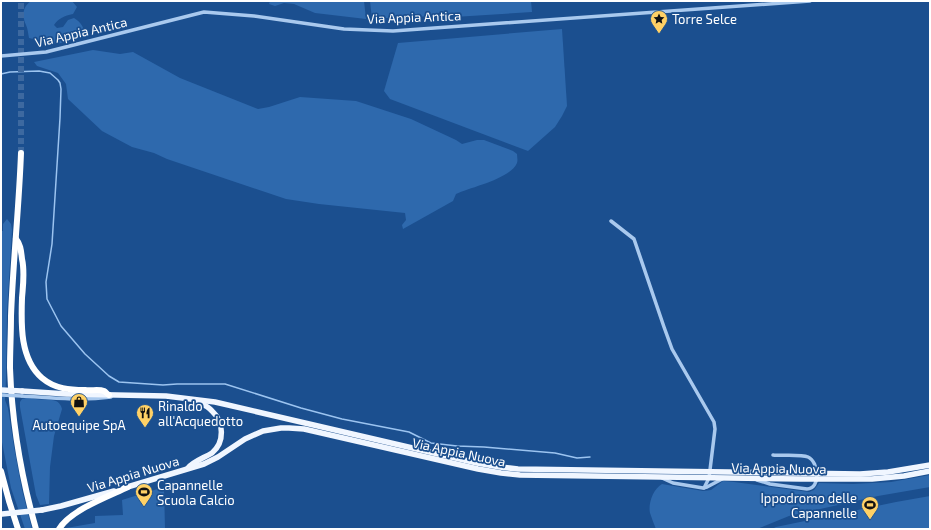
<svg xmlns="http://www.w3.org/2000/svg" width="931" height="530" font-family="'Exo 2',sans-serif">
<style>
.green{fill:#2e69ad}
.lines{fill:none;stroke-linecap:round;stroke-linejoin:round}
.stream{stroke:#9cc4f0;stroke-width:1.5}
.highway-tunnel{stroke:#3d69a0;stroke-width:6;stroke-dasharray:6 3;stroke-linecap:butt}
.street{stroke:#a9c9ee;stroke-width:3.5}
.primary{stroke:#f0f6ff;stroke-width:5.5}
.highway{stroke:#fff;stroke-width:6}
.street-bridge{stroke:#a9c9ee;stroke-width:3.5}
.primary-bridge{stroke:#f0f6ff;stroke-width:5.5}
.labels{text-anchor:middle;stroke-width:3.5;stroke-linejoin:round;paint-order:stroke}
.street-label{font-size:13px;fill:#fff;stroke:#1b4f8f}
.poi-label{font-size:13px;fill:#fff;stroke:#1b4f8f;text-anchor:start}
</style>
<rect width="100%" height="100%" fill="#1b4f8f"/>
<g class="green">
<path d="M 31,1 L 72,1 L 77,7 L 73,14 C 64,16 59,18 54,25 L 57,28 L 63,27 L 68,20 L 74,18 C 81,22 86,29 83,37 C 72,40 59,45 48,44 C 43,44 35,39 29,38 C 28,34 28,29 26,25 C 22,16 22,7 31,1 Z"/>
<polygon points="270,1 364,1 366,19 315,13 294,4 284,3 275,6 269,4"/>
<polygon points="370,1 531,1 532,12 454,17 451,15 443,16 402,17 372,19"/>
<polygon points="562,29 567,106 562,116 555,127 528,151 390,99 384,91 398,43"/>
<path d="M 93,50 L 120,54 L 133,52 L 180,78 L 258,109 L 269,107 L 300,97 L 356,101 L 411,119 L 456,140 L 462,144 L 477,140 L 484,140 L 513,151 L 517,154 C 517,157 518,160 517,163 C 510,179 471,187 456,194 L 453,201 L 403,229 L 402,225 L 406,220 L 405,213 L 319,204 L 286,199 L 167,159 L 154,153 L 132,147 L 102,131 L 68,99 L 66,84 L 58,73 L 37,66 L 34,62 Z"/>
<polygon points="7,219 11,224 12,230 7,313 6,378 5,400 8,408 14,447 22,490 32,529 25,529 11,488 1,437 1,231 3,231 3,224"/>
<path d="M 30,397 C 32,398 34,399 36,399 C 46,401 59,396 62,409 L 54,436 L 50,467 L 49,504 L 40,505 L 36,495 L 20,407 L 20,402 L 22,399 Z"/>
<path d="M 930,475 L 930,487 L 878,496 L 789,516 L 757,529 L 656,529 C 654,524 652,519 650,513 C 648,504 653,489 662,484 L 703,491 L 711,490 L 723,481 L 734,482 L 809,492 L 814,490 L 819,483 L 853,484 L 891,482 Z"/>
<polygon points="164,487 165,529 66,529 66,528 95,523 95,516 123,515 122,500"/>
<polygon points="930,496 930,529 772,529 776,527 896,502"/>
</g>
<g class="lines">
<polyline class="stream" points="1,74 10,72 39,71 50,73 58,80 60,83 61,89 60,118 52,244 46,282 47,299 61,326 85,354 109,376 119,382 163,385 177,384 225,384 301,408 342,419 409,432 431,443 457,446 484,447 555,453 577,458 590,457"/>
<polyline class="highway-tunnel" points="21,153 21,1"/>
<g class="street">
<polyline points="1,56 46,52 204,12 254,16 344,29 393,31 810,1"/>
<polyline points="611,221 634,239 664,327 672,349 714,422 715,429 709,478 704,488"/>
<path d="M 22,396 C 52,398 81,401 111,397"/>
<polyline points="662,478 673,483 703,488 707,487 724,478"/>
<path d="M 757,480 L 770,484 L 807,489 C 821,489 819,462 808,457 C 801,454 782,456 773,455"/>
</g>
<g class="primary">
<polyline points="22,391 67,394 166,396 215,402 477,463 500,467 518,469 860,474 888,472 930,465"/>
<path d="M 188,468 C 194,461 204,458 212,453 C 225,442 224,422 212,411 C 208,406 202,404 196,401"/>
<polyline points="124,488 204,464 218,457 245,439 263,431 281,428 289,428 304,429 478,469 501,473 520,475 661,477 801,479 872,479 904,476 930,471"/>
<polyline points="42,510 61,506 114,491"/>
</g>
<g class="highway">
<path d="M 21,153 C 19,207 13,262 11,316 C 11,333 10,351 10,368 C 12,423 21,476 36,529"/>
<path d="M 16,239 C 21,245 21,251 22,259 C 25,272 23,285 22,298 C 21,325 20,359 42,378 C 55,389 70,390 85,390 C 91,391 99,389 104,391 C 106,392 107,394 109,395"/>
<polyline points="1,471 9,501 18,529"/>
<path d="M 59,529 C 71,510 107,497 128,487"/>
</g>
<polyline class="street-bridge" points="1,395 22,396"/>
<g class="primary-bridge">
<polyline points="1,390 22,391"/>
<polyline points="2,514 42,510"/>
</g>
</g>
<defs>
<symbol id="sight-pin" viewBox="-11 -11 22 30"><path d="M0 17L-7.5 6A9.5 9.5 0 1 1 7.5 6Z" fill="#ffd166" stroke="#1b4f8f"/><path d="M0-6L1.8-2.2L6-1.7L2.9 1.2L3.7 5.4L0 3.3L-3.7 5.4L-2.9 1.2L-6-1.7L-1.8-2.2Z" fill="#111"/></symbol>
<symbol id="shop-pin" viewBox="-11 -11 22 30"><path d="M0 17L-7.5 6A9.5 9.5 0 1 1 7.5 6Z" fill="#ffd166" stroke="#1b4f8f"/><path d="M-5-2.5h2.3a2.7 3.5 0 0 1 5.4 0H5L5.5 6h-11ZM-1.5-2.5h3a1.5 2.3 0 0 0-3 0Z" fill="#111"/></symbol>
<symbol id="restaurant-pin" viewBox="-11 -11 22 30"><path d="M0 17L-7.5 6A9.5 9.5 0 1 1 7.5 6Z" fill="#ffd166" stroke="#1b4f8f"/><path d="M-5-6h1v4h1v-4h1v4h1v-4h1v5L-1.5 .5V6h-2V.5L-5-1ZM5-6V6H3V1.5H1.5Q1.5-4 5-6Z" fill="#111"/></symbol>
<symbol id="stadium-pin" viewBox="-11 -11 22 30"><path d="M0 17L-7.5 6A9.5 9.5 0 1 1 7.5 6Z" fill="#ffd166" stroke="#1b4f8f"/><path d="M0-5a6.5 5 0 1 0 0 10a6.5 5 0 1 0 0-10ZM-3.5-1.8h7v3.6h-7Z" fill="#111"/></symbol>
</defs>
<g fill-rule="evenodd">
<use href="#sight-pin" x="649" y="9" width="20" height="27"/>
<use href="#shop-pin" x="69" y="392" width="20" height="27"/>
<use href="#restaurant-pin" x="135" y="403" width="20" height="27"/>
<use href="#stadium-pin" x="134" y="482" width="20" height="27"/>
<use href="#stadium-pin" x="860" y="495" width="20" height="27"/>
</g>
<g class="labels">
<g class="street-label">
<text transform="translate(414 17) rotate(-2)" y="5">Via Appia Antica</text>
<text transform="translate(81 32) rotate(-13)" y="5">Via Appia Antica</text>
<text transform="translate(459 452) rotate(12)" y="5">Via Appia Nuova</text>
<text transform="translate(779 468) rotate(1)" y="5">Via Appia Nuova</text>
<text transform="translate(133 474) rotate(-17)" y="5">Via Appia Nuova</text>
</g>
<g class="poi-label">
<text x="672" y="24">Torre Selce</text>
<text x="158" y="411">Rinaldo<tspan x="158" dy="15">all'Acquedotto</tspan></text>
<text x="79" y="430" text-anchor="middle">Autoequipe SpA</text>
<text x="157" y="490">Capannelle<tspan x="157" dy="15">Scuola Calcio</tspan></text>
<text x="857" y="503" text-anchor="end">Ippodromo delle<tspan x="857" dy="15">Capannelle</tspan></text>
</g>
</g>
<rect width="931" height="530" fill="none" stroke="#ffffff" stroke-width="4"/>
</svg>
